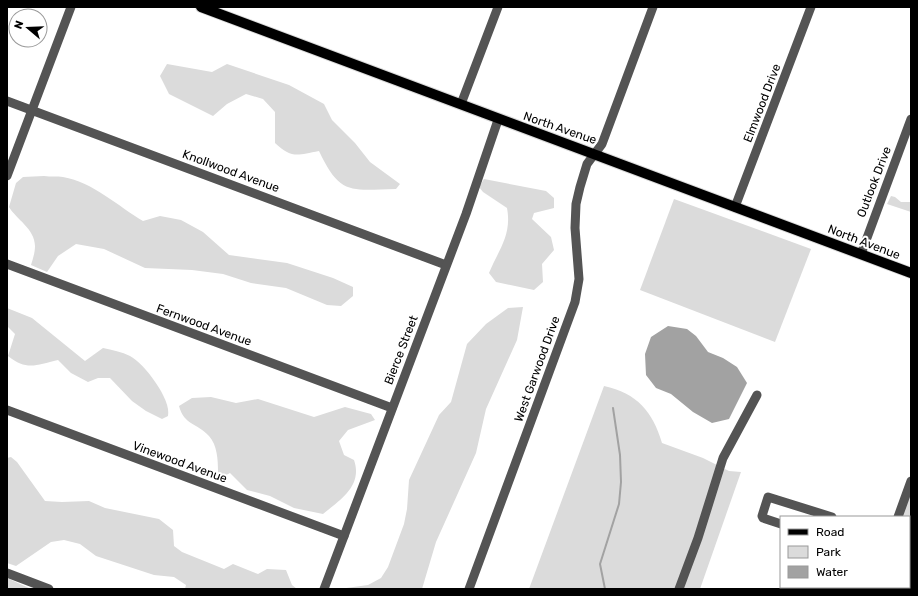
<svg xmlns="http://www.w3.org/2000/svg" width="918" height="596" font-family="Rubik,sans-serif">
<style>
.green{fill:#dbdbdb}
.water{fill:#a2a2a2}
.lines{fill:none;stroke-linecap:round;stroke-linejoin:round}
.stream{stroke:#a2a2a2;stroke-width:2}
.major-casing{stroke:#dbdbdb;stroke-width:12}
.minor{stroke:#545454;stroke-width:9}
.major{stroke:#000;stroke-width:10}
.labels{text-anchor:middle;stroke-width:4;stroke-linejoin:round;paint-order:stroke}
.street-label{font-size:12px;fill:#000;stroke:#fff}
</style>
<rect width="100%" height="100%" fill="#fff"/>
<g class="green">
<path d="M 167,64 L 212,72 L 227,64 L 289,85 L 324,104 L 332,120 L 355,143 L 370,162 L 400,184 L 396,189 C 351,190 340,196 319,151 C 297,155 292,159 275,143 L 275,112 L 263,99 L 246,94 L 227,104 L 213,116 L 169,94 L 160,76 Z"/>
<path d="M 44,176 C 51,177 57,176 63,177 C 93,182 119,207 143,221 L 160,216 L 181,220 L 203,232 L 229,255 L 287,263 L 333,278 L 353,287 L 353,296 L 341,306 L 327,305 L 286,288 L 251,283 L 223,274 L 192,270 L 145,268 L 104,249 L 76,244 L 58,256 L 47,272 L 31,265 C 33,259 35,252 35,246 C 35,229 16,219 9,207 L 16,183 L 23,177 Z"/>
<path d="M 484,179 L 546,191 L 554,198 L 554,208 L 534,213 L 532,219 L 551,237 L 554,250 L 542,264 L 543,282 L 534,290 L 496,282 L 489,273 C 499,249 512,235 507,208 L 483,192 L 479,187 Z"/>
<polygon points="891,196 895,197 901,202 911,202 911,212 887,204"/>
<polygon points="674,199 811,249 775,342 640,290"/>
<polygon points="523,307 517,340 486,409 476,453 436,542 422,589 339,589 368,585 381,578 388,567 404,524 407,509 409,480 439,415 451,402 467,344 486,324 508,308"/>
<path d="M 7,308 L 32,318 L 85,361 L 103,348 C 112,350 122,352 130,356 C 144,363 172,400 168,416 L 162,419 L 146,411 L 132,401 L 110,378 L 98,378 L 88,382 L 71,373 L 58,360 C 36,365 27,371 8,356 L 15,334 L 7,326 Z"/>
<path d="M 604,386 C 637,393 653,412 662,443 L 703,458 L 729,471 L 741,472 L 700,589 L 529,589 Z"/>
<path d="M 211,397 L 236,403 L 258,399 L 314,417 L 345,407 L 371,414 L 375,420 L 348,430 L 339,441 L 344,455 L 354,460 C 363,486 340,500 323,514 L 294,508 L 270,496 L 247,490 L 230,473 L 218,479 C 218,466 219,447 209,436 C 197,423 184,425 179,406 L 192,398 Z"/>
<polygon points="11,457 17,462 45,501 62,502 89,501 105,508 159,519 173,530 174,546 182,552 224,569 233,564 258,574 267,569 286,570 292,585 297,589 185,589 186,585 174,577 154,575 96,556 80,544 64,540 51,542 16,566 7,563 7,458"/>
<polygon points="911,490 911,589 875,589 875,587 909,587 909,517 901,517"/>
<polygon points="7,578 31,589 7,589"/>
</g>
<polygon class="water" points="668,326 687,329 696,336 708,352 723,358 737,367 747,383 729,419 712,423 693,412 671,394 656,388 646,375 645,354 651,337"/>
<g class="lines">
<polyline class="stream" points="605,589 600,564 619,504 621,482 620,455 613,408"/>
<defs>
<polyline id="major" points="201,7 911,273"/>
</defs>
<use href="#major" class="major-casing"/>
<g class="minor">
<polyline points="7,101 446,265"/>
<polyline points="461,104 498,7"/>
<polyline points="7,176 71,7"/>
<polyline points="735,207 811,7"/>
<polyline points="861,254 911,119"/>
<polyline points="7,264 392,408"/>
<polyline points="7,410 344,536"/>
<polyline points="898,517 911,481"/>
<polyline points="781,524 763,518 762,516 768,497 832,517"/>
<polyline points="7,573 49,589"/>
<polyline points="324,589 466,214 498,120"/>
<polyline points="469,589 575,302 579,279 575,228 576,204 580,187 587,164 602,144 653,7"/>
<polyline points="679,589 698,538 723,458 757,395"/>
<polyline points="871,589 872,587"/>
</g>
<use href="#major" class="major"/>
</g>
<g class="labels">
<g class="street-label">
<text transform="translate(762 103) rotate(-69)" y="4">Elmwood Drive</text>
<text transform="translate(560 128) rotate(19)" y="4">North Avenue</text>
<text transform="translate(231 171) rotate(20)" y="4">Knollwood Avenue</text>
<text transform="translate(874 182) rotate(-69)" y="4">Outlook Drive</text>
<text transform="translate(864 242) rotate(21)" y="4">North Avenue</text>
<text transform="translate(204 325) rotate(20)" y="4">Fernwood Avenue</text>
<text transform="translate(401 350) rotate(-69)" y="4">Bierce Street</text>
<text transform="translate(537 369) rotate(-70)" y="4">West Garwood Drive</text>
<text transform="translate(180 462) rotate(20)" y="4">Vinewood Avenue</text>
</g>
</g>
<rect width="918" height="596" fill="none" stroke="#000000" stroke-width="16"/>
<rect x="780" y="516" width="130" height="72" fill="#ffffff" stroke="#999999"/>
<rect x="788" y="529" width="20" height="6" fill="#000000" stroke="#999999"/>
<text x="816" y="536" font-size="12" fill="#000000">Road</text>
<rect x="788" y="546" width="20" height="12" fill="#dbdbdb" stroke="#999999"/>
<text x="816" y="556" font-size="12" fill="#000000">Park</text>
<rect x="788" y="566" width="20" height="12" fill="#a2a2a2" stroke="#999999"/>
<text x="816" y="576" font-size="12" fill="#000000">Water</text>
<g transform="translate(28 28) rotate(289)"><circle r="19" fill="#ffffff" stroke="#999999"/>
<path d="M0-3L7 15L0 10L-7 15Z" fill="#000000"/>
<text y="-6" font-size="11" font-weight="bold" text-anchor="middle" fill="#000000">N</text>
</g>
</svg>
